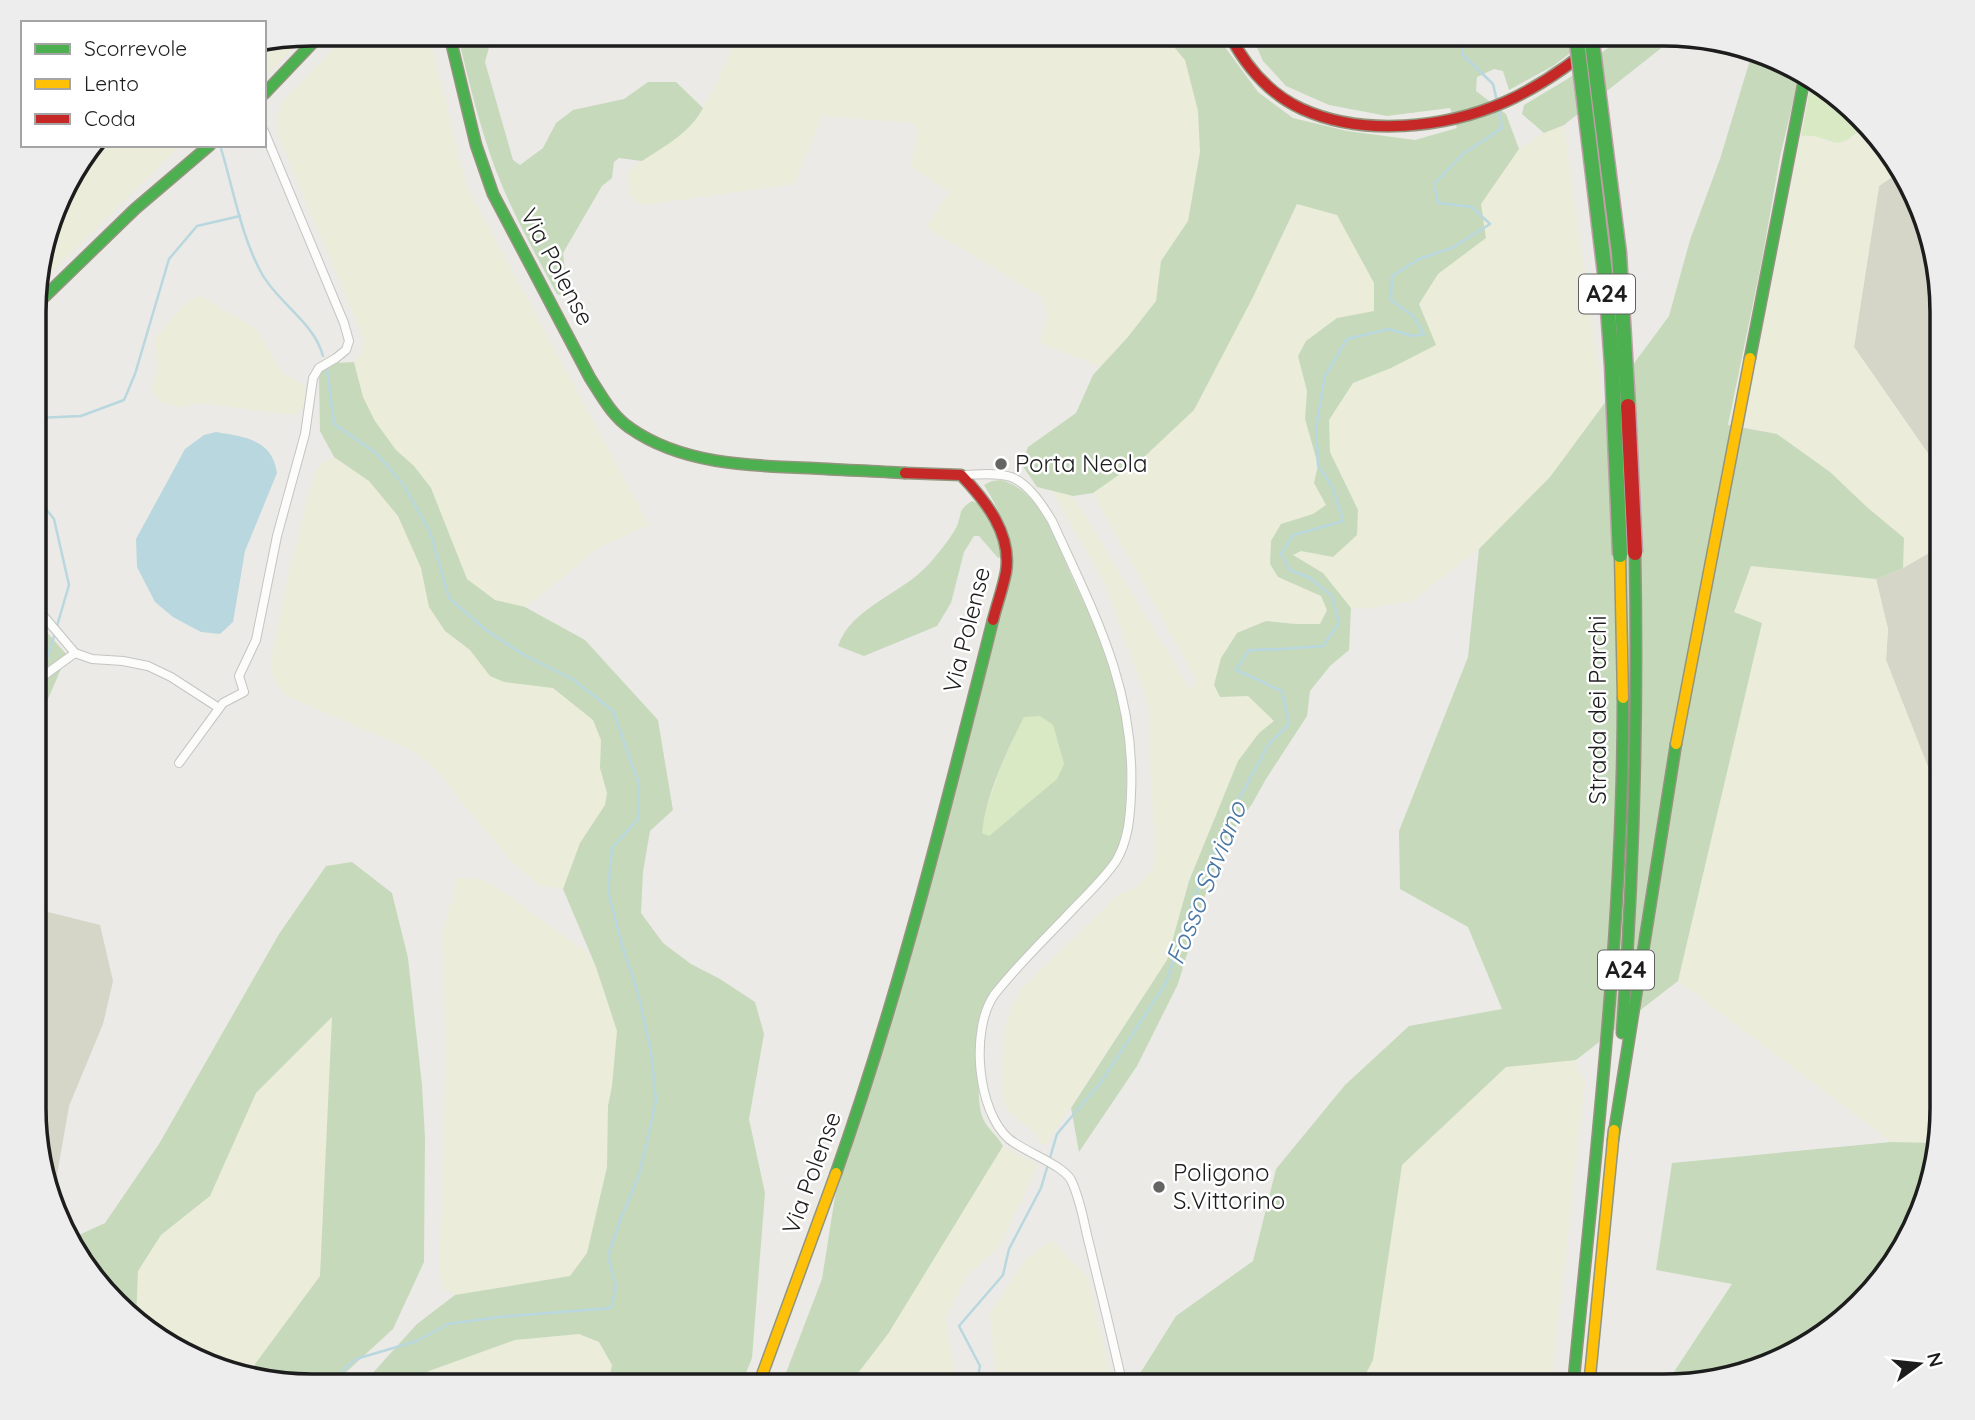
<svg xmlns="http://www.w3.org/2000/svg" width="1975" height="1420" font-family="Quicksand,sans-serif">
<style>
.construction{fill:#d5d5c8}
.farmland{fill:#ebecd9}
.grass{fill:#d8e9c4}
.forest{fill:#c6dabb;fill-rule:evenodd}
.water{fill:#b9d7df}
.lines{fill:none;stroke-linecap:round;stroke-linejoin:round}
.stream{stroke:#b9d7df;stroke-width:2.5}
.street-casing{stroke:#c4c4c2;stroke-width:10}
.fast-casing{stroke:#94957e;stroke-width:13}
.slow-casing{stroke:#94957e;stroke-width:13}
.jam-casing{stroke:#94957e;stroke-width:13}
.street{stroke:#fcfcfb;stroke-width:8}
.fast{stroke:#4caf50;stroke-width:10}
.slow{stroke:#ffc107;stroke-width:10}
.jam{stroke:#c62828;stroke-width:10}
.fast-bridge-casing{stroke:#c09ea8;stroke-width:17;stroke-linecap:butt}
.jam-bridge-casing{stroke:#c09ea8;stroke-width:17;stroke-linecap:butt}
.fast-bridge{stroke:#4caf50;stroke-width:14}
.jam-bridge{stroke:#c62828;stroke-width:14}
.poi-dot{fill:#656563;stroke:#fff;stroke-width:2.5}
.labels{text-anchor:middle;stroke-width:5;stroke-linejoin:round;paint-order:stroke}
.shield{fill:#fff;stroke:#616161;stroke-width:2}
.shield-label{font-size:23px;font-weight:bold;fill:#1d1d1d}
.street-label{font-size:24px;fill:#1d1d1d;stroke:#fff}
.poi-label{font-size:24px;fill:#1d1d1d;stroke:#fff;text-anchor:start}
.water-label{font-size:26px;font-style:italic;fill:#4877a4;stroke:#fff}
.rim{fill:none;stroke:#1d1d1d;stroke-width:3.5}
</style>
<rect width="100%" height="100%" fill="#ebeae6"/>
<g class="construction">
<polygon points="1899,172 1913,188 1941,294 1941,472 1854,347 1879,186"/>
<polygon points="1941,546 1941,800 1886,660 1888,629 1876,579 1903,568"/>
<polygon points="36,909 100,925 113,981 103,1024 69,1106 57,1175 66,1234 36,1145"/>
</g>
<g class="farmland">
<polygon points="348,33 429,33 466,184 649,525 598,548 561,579 525,607 495,600 467,579 431,488 414,466 396,450 375,421 363,397 354,362 361,354 364,340 278,135 276,120 281,103"/>
<polygon points="762,33 1163,34 1185,60 1198,111 1200,152 1188,221 1161,261 1157,301 1127,338 1100,367 1040,343 1048,312 1042,297 926,227 949,192 911,167 917,132 914,123 822,116 794,184 643,205 631,198 627,181 629,170 688,129 696,120 716,85 732,48"/>
<polygon points="307,34 273,69 264,77 264,43"/>
<polygon points="1564,125 1599,370 1602,407 1550,477 1479,549 1412,601 1364,609 1351,608 1323,573 1292,555 1300,551 1333,557 1358,510 1330,452 1329,420 1353,383 1372,375 1429,326 1419,304 1438,274 1486,238 1481,204 1519,149 1544,133"/>
<polygon points="1863,127 1899,172 1879,186 1854,347 1941,472 1941,546 1903,568 1904,538 1868,508 1830,472 1777,434 1744,426 1801,136 1813,135 1832,143 1846,142"/>
<polygon points="95,145 181,145 36,287 36,275 62,188"/>
<polygon points="1298,204 1337,215 1374,283 1374,311 1337,318 1298,355 1307,391 1305,419 1318,465 1314,483 1327,505 1313,514 1281,524 1271,541 1270,564 1278,577 1321,596 1327,610 1321,624 1296,624 1266,621 1236,633 1221,658 1220,697 1248,696 1275,721 1259,733 1189,881 1167,960 1047,1143 1040,1144 1037,1135 1009,1112 1003,1101 1001,1076 1005,1027 1010,1011 1021,989 1119,894 1135,888 1154,868 1155,831 1151,788 1149,707 1104,582 1052,491 1073,496 1190,689 1196,680 1093,493 1143,458 1194,410 1252,299"/>
<polygon points="201,296 256,329 282,373 303,385 306,393 305,404 300,412 291,415 202,403 179,407 159,401 151,388 158,368 154,339 185,304 192,299"/>
<polygon points="334,457 369,481 398,516 421,568 429,607 445,631 469,650 504,682 553,688 593,720 601,740 600,768 607,793 605,805 580,843 563,889 540,886 511,861 464,805 436,769 415,752 287,696 277,686 271,672 272,654 290,568 314,474 323,462"/>
<polygon points="1751,566 1876,579 1888,629 1886,660 1941,800 1941,1126 1937,1143 1891,1142 1678,981 1762,624 1734,612"/>
<polygon points="455,878 481,879 502,891 585,951 596,967 617,1031 612,1086 608,1106 607,1167 587,1253 570,1276 455,1295 444,1289 439,1272 446,1051 442,933 454,894"/>
<polygon points="332,1016 320,1276 247,1375 205,1366 142,1329 136,1322 138,1271 161,1235 210,1196 256,1093"/>
<polygon points="1576,1060 1585,1084 1551,1387 1359,1387 1373,1360 1402,1165 1507,1066"/>
<polygon points="1003,1146 1038,1165 999,1247 967,1276 946,1318 957,1386 848,1386 888,1334"/>
<polygon points="1052,1240 1089,1279 1113,1387 997,1386 990,1314 1024,1261"/>
<polygon points="579,1334 599,1342 612,1365 608,1386 410,1386 429,1371 515,1340"/>
</g>
<g class="grass">
<path d="M 1812,78 L 1833,91 L 1863,127 C 1831,158 1835,133 1801,136 Z"/>
<path d="M 1039,715 L 1053,725 L 1064,764 L 1057,780 L 989,836 L 981,833 C 989,792 1006,753 1024,716 Z"/>
</g>
<g class="forest">
<path d="M 457,33 L 493,33 L 485,62 L 513,160 L 520,165 L 543,148 L 556,123 L 573,110 L 624,99 L 648,82 L 676,82 L 703,108 C 690,133 665,146 642,161 L 619,158 L 614,162 L 612,178 L 602,186 L 563,253 L 566,281 L 563,296 L 557,294 C 538,259 519,225 503,188 C 482,138 470,86 457,33 Z"/>
<polygon points="1163,34 1212,34 1219,39 1258,92 1293,118 1347,131 1415,140 1457,128 1450,108 1387,116 1329,105 1286,86 1263,61 1251,34 1596,34 1553,66 1509,90 1503,71 1494,69 1477,77 1476,91 1506,114 1519,149 1481,204 1486,238 1438,274 1419,304 1436,345 1391,368 1353,383 1329,420 1330,452 1358,510 1357,535 1333,557 1301,551 1293,555 1323,573 1351,608 1349,650 1330,666 1310,691 1307,716 1266,779 1252,804 1225,841 1203,901 1178,984 1137,1066 1079,1152 1071,1108 1167,960 1189,881 1238,761 1259,733 1274,721 1248,696 1220,697 1214,685 1221,658 1237,633 1266,621 1296,624 1320,624 1327,610 1321,596 1278,577 1270,564 1271,541 1281,524 1313,514 1326,505 1314,483 1318,465 1305,419 1307,391 1298,356 1306,341 1337,318 1374,311 1374,283 1337,215 1297,204 1252,299 1194,410 1143,458 1093,493 1073,496 1037,487 1022,465 1028,447 1076,413 1093,375 1127,338 1156,301 1161,261 1188,221 1200,152 1198,111 1185,60"/>
<polygon points="1626,34 1679,34 1564,125 1544,133 1522,114 1524,105 1569,78"/>
<polygon points="1753,50 1770,54 1800,72 1780,157 1762,260 1728,425 1777,434 1830,472 1868,508 1904,538 1903,568 1876,579 1751,566 1734,612 1762,623 1678,981 1576,1060 1506,1067 1402,1165 1373,1360 1359,1387 1134,1387 1134,1383 1176,1316 1253,1261 1276,1169 1345,1085 1409,1026 1502,1009 1468,927 1400,889 1399,831 1468,657 1479,549 1550,477 1669,316 1690,240 1720,159"/>
<polygon points="354,362 363,397 375,421 396,450 414,466 431,488 467,579 495,600 525,607 585,640 658,720 673,810 650,831 643,872 641,913 663,943 691,964 720,979 755,1002 764,1034 749,1119 765,1193 752,1358 741,1386 608,1386 612,1365 599,1342 579,1334 515,1340 429,1371 410,1386 361,1386 417,1324 455,1295 570,1276 587,1253 607,1167 608,1106 612,1086 617,1031 596,967 563,889 580,843 605,805 607,793 600,768 601,740 593,720 553,688 504,682 490,676 470,650 445,631 429,607 421,568 398,516 369,481 334,457 320,431 319,378 322,369 334,363"/>
<path d="M 1001,480 C 1042,491 1057,545 1073,579 C 1108,652 1130,710 1126,792 C 1126,810 1125,827 1119,845 C 1111,867 1090,886 1074,903 C 1057,921 1040,939 1023,957 C 1008,973 989,990 981,1011 C 974,1030 977,1054 978,1074 C 979,1087 978,1104 982,1116 C 986,1128 997,1135 1003,1146 L 888,1334 L 848,1386 L 781,1386 L 822,1279 L 837,1184 L 960,771 L 1013,568 C 1012,537 1000,511 984,485 L 992,481 ZM 1040,716 L 1053,725 L 1064,764 L 1057,779 L 989,836 L 982,833 C 986,794 1007,751 1024,717 Z"/>
<path d="M 972,501 L 983,505 L 1002,541 L 1004,556 L 998,558 L 979,536 L 974,536 L 964,552 L 951,603 L 937,626 L 864,656 L 838,646 C 851,608 899,595 926,567 C 935,558 950,539 956,528 C 963,514 956,511 972,501 Z"/>
<polygon points="36,620 67,655 38,722 39,772 36,786"/>
<polygon points="352,862 392,893 408,958 422,1085 425,1138 424,1262 393,1329 331,1386 294,1386 247,1375 320,1276 332,1017 256,1093 210,1196 161,1235 138,1271 136,1322 70,1247 68,1240 105,1223 159,1144 279,934 326,866"/>
<polygon points="1891,1142 1937,1143 1921,1215 1884,1278 1786,1358 1664,1387 1732,1284 1656,1270 1672,1163"/>
</g>
<path class="water" d="M 216,432 C 245,437 272,439 277,473 L 245,551 L 233,622 L 220,634 L 201,632 L 173,617 L 155,602 L 137,567 L 136,539 L 185,449 L 204,435 Z"/>
<g class="lines">
<g class="stream">
<polyline points="1460,34 1463,55 1493,84 1497,101"/>
<path d="M 220,145 C 233,187 241,237 262,274 C 279,304 314,322 323,356"/>
<polyline points="327,370 334,424 376,453 403,484 430,532 449,598 486,630 524,655 574,680 613,711 639,784 638,819 612,848 608,891 622,945 638,993 651,1052 656,1101 639,1175 621,1218 608,1256 616,1287 611,1308 499,1317 448,1324 417,1341 356,1359 343,1370 340,1386"/>
<polyline points="36,418 81,416 124,400 135,374 169,259 197,226 240,216"/>
<polyline points="36,497 54,519 69,585 57,626"/>
<polyline points="36,673 46,662 55,633"/>
<polyline points="976,1386 980,1366 959,1326 1003,1275 1009,1249 1041,1188 1057,1134 1101,1082 1166,983 1192,903 1222,830 1268,745 1289,724 1282,691 1236,670 1249,650 1282,649 1323,646 1339,623 1332,596 1310,578 1290,570 1281,553 1294,535 1343,521 1333,488 1318,465 1316,427 1325,376 1347,339 1389,329 1412,336 1424,334 1413,316 1391,300 1392,276 1419,259 1452,248 1490,224 1472,207 1438,203 1434,184 1463,154 1502,128 1499,111"/>
</g>
<defs>
<g id="street">
<path d="M 961,475 C 977,475 996,472 1011,477 C 1029,484 1043,506 1052,521 C 1094,613 1136,690 1131,794 C 1130,818 1128,841 1116,861 C 1105,877 1091,891 1077,905 C 1049,935 1019,963 994,995 C 970,1030 977,1111 1009,1139 C 1025,1152 1063,1165 1071,1180 C 1081,1200 1084,1225 1090,1247 C 1101,1293 1113,1340 1123,1387"/>
<polyline points="36,607 75,653 92,659 123,661 148,666 171,677 219,708"/>
<polyline points="36,685 46,674 75,653"/>
<polyline points="179,763 223,703 244,692 239,676 256,640 277,536 305,434 313,378 319,368 336,358 346,350 349,341 344,323 264,131"/>
</g>
<g id="fast">
<path d="M 449,33 L 476,145 L 493,194 L 590,378 C 601,395 612,416 630,428 C 681,464 749,466 809,468 C 841,470 873,471 905,473"/>
<polyline points="264,94 322,33"/>
<polyline points="36,305 135,209 210,145"/>
<polyline points="1750,358 1805,75"/>
<path d="M 1622,1033 C 1634,873 1638,713 1635,553"/>
<polyline points="1613,1140 1676,744"/>
<path d="M 836,1173 C 900,992 946,806 993,620"/>
<path d="M 1573,1387 C 1595,1158 1623,929 1623,698"/>
</g>
<g id="slow">
<polyline points="1620,555 1623,698"/>
<polyline points="1676,744 1750,358"/>
<polyline points="758,1386 836,1173"/>
<polyline points="1589,1387 1614,1130"/>
</g>
<g id="jam">
<path d="M 1229,34 C 1245,65 1269,94 1302,109 C 1364,137 1445,128 1505,102 C 1543,85 1576,61 1607,34"/>
<path d="M 905,473 L 961,475 C 986,501 1012,534 1006,572 C 1003,588 997,604 993,620"/>
</g>
</defs>
<use href="#street" class="street-casing"/>
<use href="#fast" class="fast-casing"/>
<use href="#slow" class="slow-casing"/>
<use href="#jam" class="jam-casing"/>
<use href="#street" class="street"/>
<use href="#fast" class="fast"/>
<use href="#slow" class="slow"/>
<use href="#jam" class="jam"/>
<defs>
<g id="fast-bridge">
<polyline points="1576,34 1606,282 1612,366 1620,555"/>
<polyline points="1591,34 1619,253 1628,406"/>
</g>
<polyline id="jam-bridge" points="1628,406 1635,553"/>
</defs>
<use href="#fast-bridge" class="fast-bridge-casing"/>
<use href="#jam-bridge" class="jam-bridge-casing"/>
<use href="#fast-bridge" class="fast-bridge"/>
<use href="#jam-bridge" class="jam-bridge"/>
</g>
<g class="poi-dot">
<circle cx="1001" cy="464" r="7"/>
<circle cx="1159" cy="1187" r="7"/>
</g>
<g class="labels">
<g class="shield">
<rect x="1579" y="274.5" width="56" height="39" rx="5"/>
<rect x="1598" y="950.5" width="56" height="39" rx="5"/>
</g>
<g class="shield-label">
<text x="1607" y="302">A24</text>
<text x="1626" y="978">A24</text>
</g>
<g class="street-label">
<text transform="translate(557 267) rotate(62)" y="8">Via Polense</text>
<text transform="translate(967 630) rotate(-76)" y="8">Via Polense</text>
<text transform="translate(1598 710) rotate(-90)" y="8">Strada dei Parchi</text>
<text transform="translate(812 1173) rotate(-70)" y="8">Via Polense</text>
</g>
<g class="poi-label">
<text x="1015" y="472">Porta Neola</text>
<text x="1173" y="1181">Poligono<tspan x="1173" dy="28">S.Vittorino</tspan></text>
</g>
<g class="water-label">
<text transform="translate(1206 883) rotate(-68)" y="9">Fosso Saviano</text>
</g>
</g>
<path d="M0 0H1975V1420H0ZM312 46H1664A266 266 0 0 1 1930 312V1108A266 266 0 0 1 1664 1374H312A266 266 0 0 1 46 1108V312A266 266 0 0 1 312 46Z" fill="#ededed" fill-rule="evenodd"/>
<path class="rim" d="M312 46H1664A266 266 0 0 1 1930 312V1108A266 266 0 0 1 1664 1374H312A266 266 0 0 1 46 1108V312A266 266 0 0 1 312 46Z"/>
<rect x="21" y="21" width="245" height="126" fill="#ffffff" stroke="#a5a5a5" stroke-width="2"/>
<rect x="35" y="44" width="35" height="10" fill="#4caf50" stroke="#a5a5a5" stroke-width="2"/>
<text x="84" y="56" font-size="21" fill="#1d1d1d">Scorrevole</text>
<rect x="35" y="79" width="35" height="10" fill="#ffc107" stroke="#a5a5a5" stroke-width="2"/>
<text x="84" y="91" font-size="21" fill="#1d1d1d">Lento</text>
<rect x="35" y="114" width="35" height="10" fill="#c62828" stroke="#a5a5a5" stroke-width="2"/>
<text x="84" y="126" font-size="21" fill="#1d1d1d">Coda</text>
<g transform="translate(1919 1364) rotate(75)" stroke="#ffffff" stroke-width="5" paint-order="stroke">
<path d="M0-5L12 26L0 18L-12 26Z" fill="#1d1d1d"/>
<text y="-10" font-size="19" font-weight="bold" text-anchor="middle" fill="#1d1d1d">N</text>
</g>
</svg>
